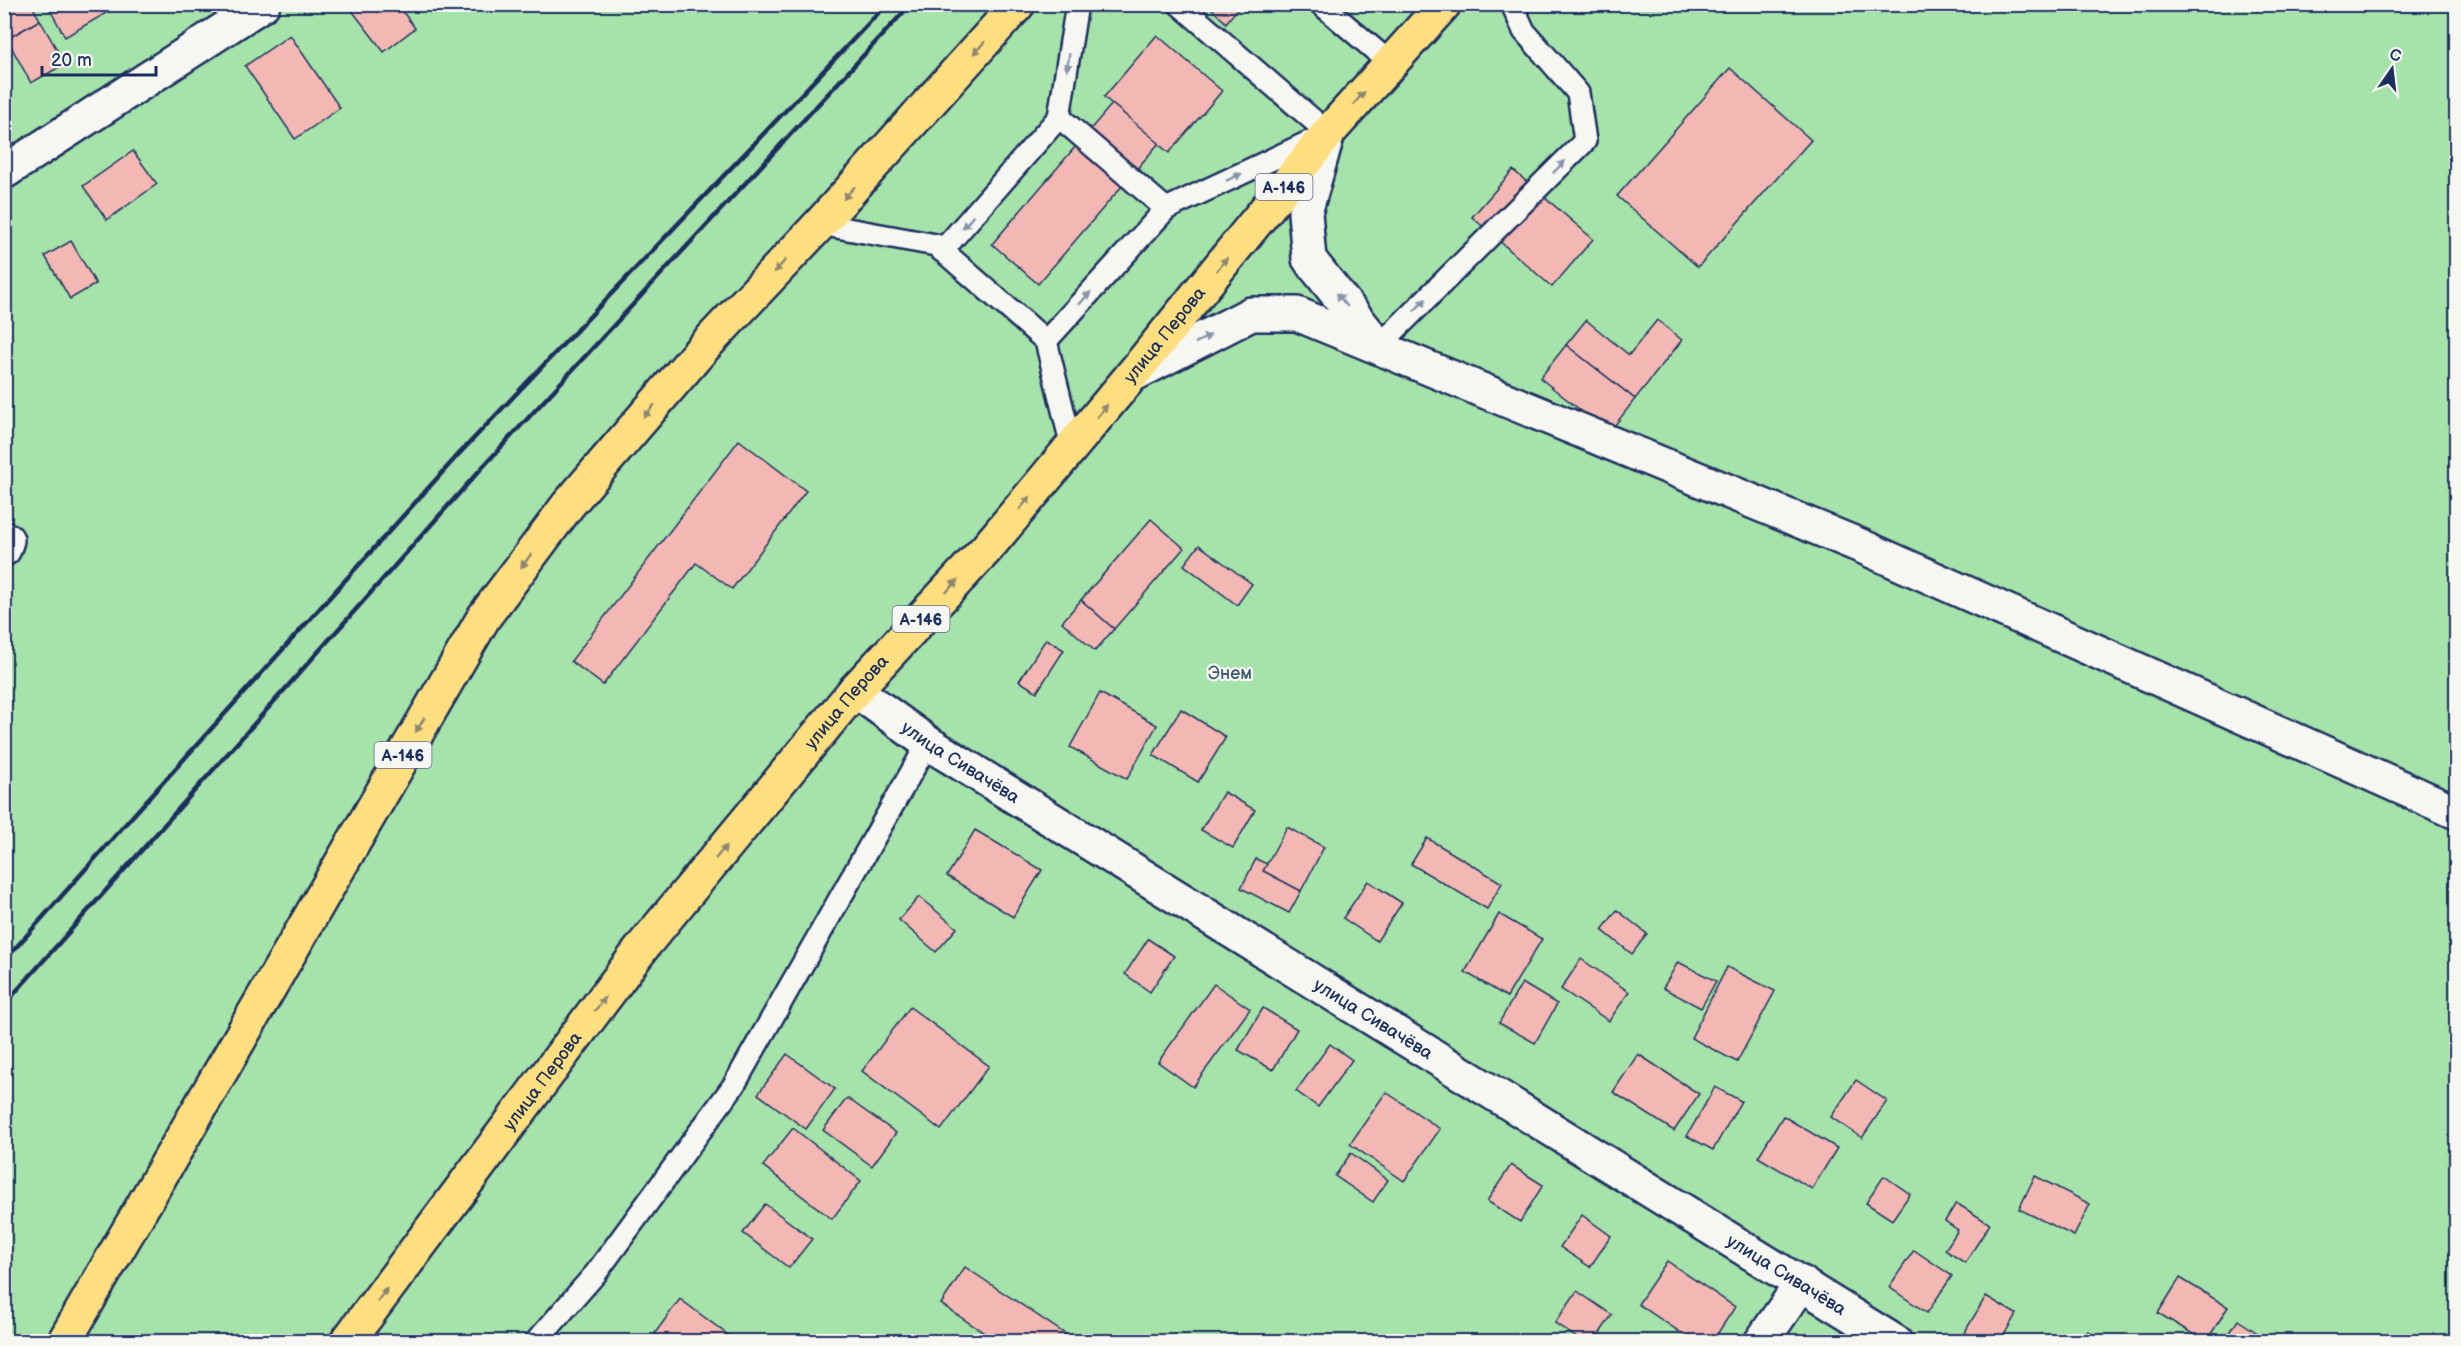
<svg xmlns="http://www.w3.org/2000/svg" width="2461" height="1346" font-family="'Balsamiq Sans',sans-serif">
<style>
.green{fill:#a5e3aa;stroke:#608984;stroke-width:1.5}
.building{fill:#f3b8b3;stroke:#1b2f5e;stroke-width:1.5}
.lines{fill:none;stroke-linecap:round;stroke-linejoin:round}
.service-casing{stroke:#1b2f5e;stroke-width:26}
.minor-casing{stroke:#1b2f5e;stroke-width:38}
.trunk-casing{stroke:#1b2f5e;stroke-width:38}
.service{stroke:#f6f6f2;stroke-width:21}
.minor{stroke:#f6f6f2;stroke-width:33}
.trunk{stroke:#fedf80;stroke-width:33}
.rail{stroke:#1b2f5e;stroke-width:4.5}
.oneway{fill:#8c876f}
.oneway2{fill:#8892a8}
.labels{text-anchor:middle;stroke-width:4.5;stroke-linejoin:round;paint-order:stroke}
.shield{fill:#f6f6f2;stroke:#5d6b8a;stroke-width:1.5}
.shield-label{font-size:16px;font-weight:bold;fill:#1b2f5e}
.street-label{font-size:18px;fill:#1b2f5e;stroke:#f6f6f2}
.park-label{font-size:18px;fill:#3e5c71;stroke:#f6f6f2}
</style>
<rect width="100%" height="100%" fill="#f6f6f2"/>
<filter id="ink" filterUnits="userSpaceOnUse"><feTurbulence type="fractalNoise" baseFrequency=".0167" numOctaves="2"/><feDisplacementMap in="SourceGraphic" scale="12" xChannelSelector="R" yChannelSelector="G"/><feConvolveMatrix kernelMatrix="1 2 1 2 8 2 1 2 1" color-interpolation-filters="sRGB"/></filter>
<g filter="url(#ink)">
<rect class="green" x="5" y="5" width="2451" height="1336"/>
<g class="building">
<polygon points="4,4 31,4 40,20 7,39 4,36"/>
<polygon points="47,4 104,4 108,12 65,37"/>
<polygon points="347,4 397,4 415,28 384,52"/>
<polygon points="1207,4 1237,4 1239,7 1226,23"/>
<polygon points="40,20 65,64 31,83 7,39"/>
<polygon points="290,35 340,108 295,139 245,66"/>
<polygon points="1157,35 1222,91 1169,153 1104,97"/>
<polygon points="1730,68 1811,140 1698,267 1617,196"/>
<polygon points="1112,104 1159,143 1038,284 992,244"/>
<polygon points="133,151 157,184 107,220 83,186"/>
<polygon points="1513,170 1593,239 1552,287 1472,217"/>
<polygon points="71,241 96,284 70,299 45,256"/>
<polygon points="1586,320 1629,355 1657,320 1682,340 1635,399 1566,345"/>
<polygon points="4,322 11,335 4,338"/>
<polygon points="1566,345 1635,399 1609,433 1540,378"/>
<polygon points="739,440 806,491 732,589 696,563 603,685 571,661"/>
<polygon points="1151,519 1184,548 1114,629 1081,600"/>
<polygon points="1199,545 1252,584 1237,605 1184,565"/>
<polygon points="1081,600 1114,629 1095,651 1062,622"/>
<polygon points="1046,639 1064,650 1037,692 1019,681"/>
<polygon points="1100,693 1157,725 1127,779 1070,747"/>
<polygon points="1181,709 1226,737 1198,782 1153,755"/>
<polygon points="1224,792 1255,810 1233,848 1201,830"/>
<polygon points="1287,827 1324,847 1301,891 1263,871"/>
<polygon points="975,830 1042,870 1013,917 947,876"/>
<polygon points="1427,838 1502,883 1487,909 1411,864"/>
<polygon points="1256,859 1267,864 1263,871 1301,891 1289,913 1241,888"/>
<polygon points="1368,881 1402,903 1377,941 1343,918"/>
<polygon points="919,897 957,928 936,952 899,920"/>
<polygon points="1617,910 1647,934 1632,954 1602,930"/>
<polygon points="1499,914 1542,939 1507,997 1465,972"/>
<polygon points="1148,939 1174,956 1150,992 1125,974"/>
<polygon points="1581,959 1629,992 1609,1021 1561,989"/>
<polygon points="1678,962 1716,981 1701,1008 1663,988"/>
<polygon points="1727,967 1775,991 1737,1062 1691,1038"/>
<polygon points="1522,983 1557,1004 1535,1043 1499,1023"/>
<polygon points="1214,984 1250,1009 1193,1087 1158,1062"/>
<polygon points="910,1007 989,1066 941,1130 862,1071"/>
<polygon points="1263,1008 1297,1029 1273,1070 1238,1050"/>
<polygon points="1330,1044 1352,1060 1318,1107 1296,1091"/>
<polygon points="787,1054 835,1089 806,1129 758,1094"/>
<polygon points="1638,1054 1699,1094 1674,1131 1613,1092"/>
<polygon points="1856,1080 1887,1101 1862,1138 1831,1117"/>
<polygon points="1715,1087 1741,1101 1713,1150 1687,1136"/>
<polygon points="1386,1092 1440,1129 1404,1181 1350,1144"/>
<polygon points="847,1098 896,1133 872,1166 823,1130"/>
<polygon points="1783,1116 1837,1148 1812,1189 1758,1157"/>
<polygon points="793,1128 861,1181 832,1219 763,1166"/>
<polygon points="1351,1153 1388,1180 1373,1202 1335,1176"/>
<polygon points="1511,1165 1543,1185 1520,1222 1487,1201"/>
<polygon points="1884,1176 1910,1194 1892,1220 1866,1203"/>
<polygon points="2035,1176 2090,1204 2074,1236 2019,1209"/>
<polygon points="1956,1203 1990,1224 1965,1263 1945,1250 1958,1230 1945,1221"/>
<polygon points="765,1204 812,1239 789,1268 743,1233"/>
<polygon points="1582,1215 1611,1236 1590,1267 1560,1247"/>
<polygon points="1914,1250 1952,1276 1927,1313 1889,1287"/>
<polygon points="1667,1261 1735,1307 1712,1342 1695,1342 1638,1304"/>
<polygon points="965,1267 1077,1342 998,1342 941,1304"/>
<polygon points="2180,1278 2228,1307 2206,1342 2158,1313"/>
<polygon points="1577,1291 1612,1315 1594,1342 1583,1342 1555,1323"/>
<polygon points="1986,1296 2016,1314 2000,1342 1963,1342 1960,1340"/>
<polygon points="680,1299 732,1338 729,1342 666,1342 655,1333"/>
<polygon points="2238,1320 2271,1342 2224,1342"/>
<polygon points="2088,1331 2104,1342 2081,1342"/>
</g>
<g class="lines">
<defs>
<g id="service">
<polyline points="1321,4 1390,63"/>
<polyline points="1059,117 1166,209"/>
<polyline points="820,224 936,245 1046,341 1072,447"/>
<polyline points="942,251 1059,117 1077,4"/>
<polyline points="1046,341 1166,209 1328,133 1179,4"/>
<polyline points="1379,346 1585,141 1578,93 1524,31 1512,4"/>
<polyline points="536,1342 596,1273 734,1085 928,743"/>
</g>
<g id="minor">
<polyline points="1328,133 1305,213 1309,259 1377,344"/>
<polyline points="4,172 263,4"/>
<polyline points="1132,375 1251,314 1297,314 1861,546 2456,812"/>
<polyline points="4,549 7,540"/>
<path id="s1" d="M 855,690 L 928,743 L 1895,1342"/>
<polyline points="1761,1342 1802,1283"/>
</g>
<g id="trunk">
<polyline points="64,1342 484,617 568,505 702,349 820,224 1018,4"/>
<path id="s2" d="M 347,1342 L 644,945 L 855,690 L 987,548 L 1132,375 L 1328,133 L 1444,4"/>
</g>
</defs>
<use href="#service" class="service-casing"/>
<use href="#minor" class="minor-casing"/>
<use href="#trunk" class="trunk-casing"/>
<use href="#service" class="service"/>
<use href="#minor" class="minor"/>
<use href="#trunk" class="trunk"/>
<g class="rail">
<polyline points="4,961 130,819 458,455 887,4"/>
<polyline points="4,1005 479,471 911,4"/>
</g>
</g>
<defs><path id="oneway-solid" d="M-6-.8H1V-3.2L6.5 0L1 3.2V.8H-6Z" transform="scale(1.5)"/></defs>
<g class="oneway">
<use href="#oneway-solid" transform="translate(979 48) rotate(132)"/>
<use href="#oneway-solid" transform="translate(1359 98) rotate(-49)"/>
<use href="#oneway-solid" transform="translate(849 193) rotate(132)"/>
<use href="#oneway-solid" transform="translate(1222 264) rotate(-51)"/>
<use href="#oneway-solid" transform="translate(780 266) rotate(133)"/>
<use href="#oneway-solid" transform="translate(649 411) rotate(131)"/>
<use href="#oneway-solid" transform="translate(1102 411) rotate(-50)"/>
<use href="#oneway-solid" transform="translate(1025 503) rotate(-50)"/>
<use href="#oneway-solid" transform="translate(526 561) rotate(127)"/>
<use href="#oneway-solid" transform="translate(952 586) rotate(-47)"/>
<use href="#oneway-solid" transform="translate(420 725) rotate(121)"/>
<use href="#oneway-solid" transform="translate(721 852) rotate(-50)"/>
<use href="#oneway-solid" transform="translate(600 1004) rotate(-53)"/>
<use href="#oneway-solid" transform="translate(382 1295) rotate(-53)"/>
</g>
<g class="oneway2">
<use href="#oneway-solid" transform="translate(1068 62) rotate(99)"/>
<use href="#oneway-solid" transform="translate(1559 167) rotate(-45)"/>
<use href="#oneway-solid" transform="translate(1234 177) rotate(-25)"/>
<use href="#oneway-solid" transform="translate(968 222) rotate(131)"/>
<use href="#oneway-solid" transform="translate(1085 298) rotate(-48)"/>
<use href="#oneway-solid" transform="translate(1342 300) rotate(-129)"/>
<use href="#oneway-solid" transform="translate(1420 305) rotate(-45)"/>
<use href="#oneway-solid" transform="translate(1203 339) rotate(-27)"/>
</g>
</g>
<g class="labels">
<g class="shield">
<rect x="1255.5" y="174" width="57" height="26" rx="4.5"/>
<rect x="892.5" y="606" width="57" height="26" rx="4.5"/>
<rect x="374.5" y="742" width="57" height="26" rx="4.5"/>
</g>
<g class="shield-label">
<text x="1284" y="193">А-146</text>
<text x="921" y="625">А-146</text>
<text x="403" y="761">А-146</text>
</g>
<g class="street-label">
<text dy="6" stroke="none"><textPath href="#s2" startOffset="1298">улица Перова</textPath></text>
<text dy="6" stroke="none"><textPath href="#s2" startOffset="812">улица Перова</textPath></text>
<text dy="6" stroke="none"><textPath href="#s1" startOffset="128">улица Сивачёва</textPath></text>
<text dy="6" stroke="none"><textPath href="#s1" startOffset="614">улица Сивачёва</textPath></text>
<text dy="6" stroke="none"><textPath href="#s2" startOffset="326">улица Перова</textPath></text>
<text dy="6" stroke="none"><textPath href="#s1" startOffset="1100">улица Сивачёва</textPath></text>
</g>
<g class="park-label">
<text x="1230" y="679">Энем</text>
</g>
</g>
<rect width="2461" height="1346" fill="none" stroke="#f6f6f2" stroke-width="24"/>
<rect x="12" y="12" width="2437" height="1322" fill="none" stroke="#1b2f5e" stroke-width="2" filter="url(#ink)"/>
<g transform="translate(2392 69) rotate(14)" stroke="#f6f6f2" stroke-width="4.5" paint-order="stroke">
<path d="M0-4.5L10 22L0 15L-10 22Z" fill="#1b2f5e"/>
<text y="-9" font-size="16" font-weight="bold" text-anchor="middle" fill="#1b2f5e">С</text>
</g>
<path d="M42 66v9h114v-9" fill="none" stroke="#1b2f5e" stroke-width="3"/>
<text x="51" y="66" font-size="18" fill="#1b2f5e" stroke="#f6f6f2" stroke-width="4.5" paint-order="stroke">20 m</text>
</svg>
